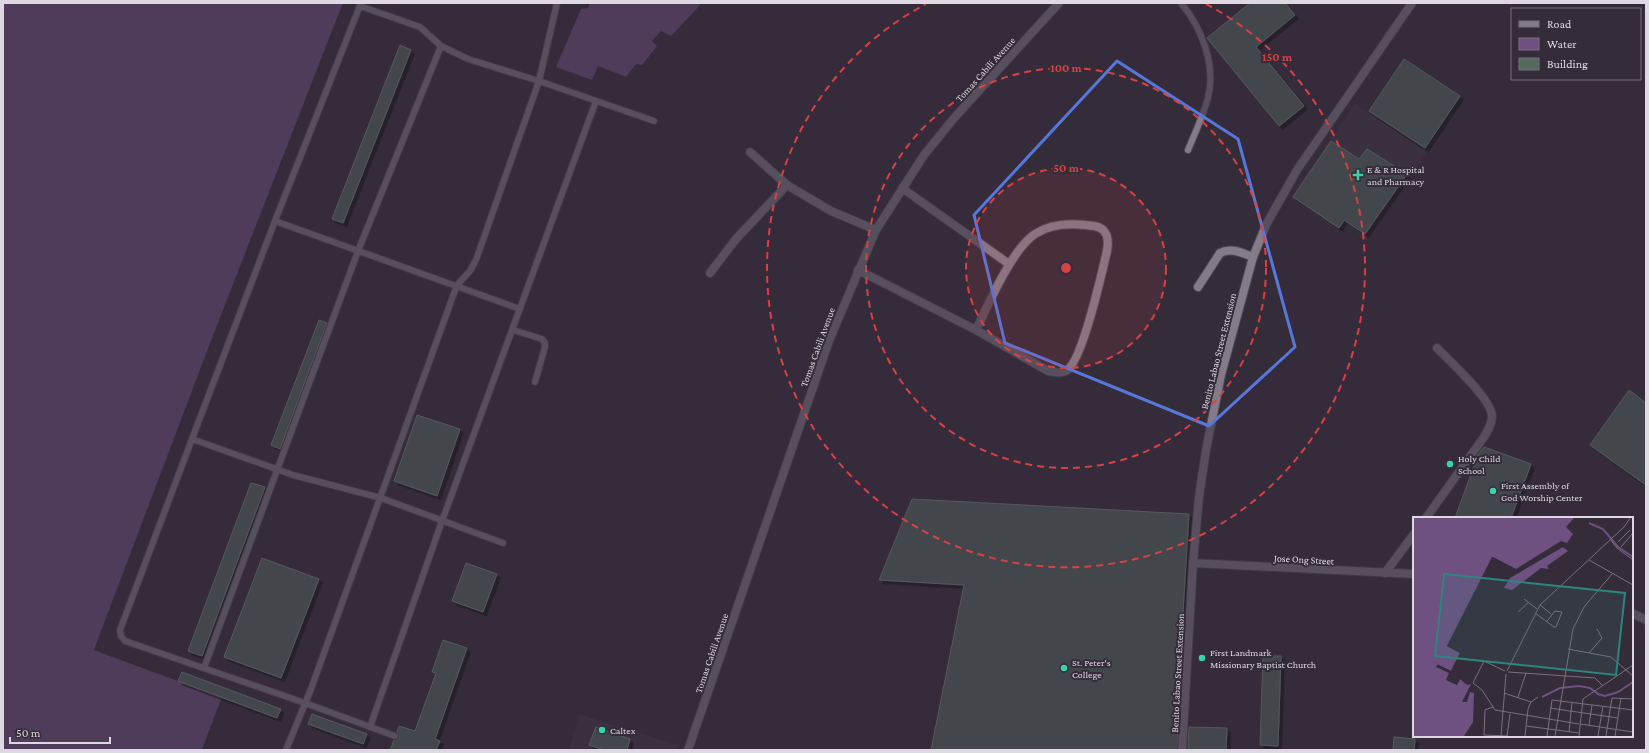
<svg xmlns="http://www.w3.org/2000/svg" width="1649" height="753" font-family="'Crimson Pro',serif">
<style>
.built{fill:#413548}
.water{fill:#6e5081}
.pier{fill:#352c3a}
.building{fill:#546860;stroke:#7c9087;filter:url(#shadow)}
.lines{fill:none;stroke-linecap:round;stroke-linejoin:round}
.service-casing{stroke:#4e4853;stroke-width:8}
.minor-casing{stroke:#4e4853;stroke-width:10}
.tertiary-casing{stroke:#4e4853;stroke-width:10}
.service{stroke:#837a8a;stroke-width:6}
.minor{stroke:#837a8a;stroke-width:8}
.tertiary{stroke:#837a8a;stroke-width:8}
.marked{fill:none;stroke:#5777db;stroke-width:3;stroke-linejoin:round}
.ring{fill:none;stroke:#d74244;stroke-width:2;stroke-dasharray:7 5}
.poi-dot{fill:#38d4a6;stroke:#352c3a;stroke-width:1.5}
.labels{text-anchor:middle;stroke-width:4;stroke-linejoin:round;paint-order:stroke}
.street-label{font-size:10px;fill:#ddd8e1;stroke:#352c3a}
.poi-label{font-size:10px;fill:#ddd8e1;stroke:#352c3a;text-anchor:start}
.inset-river{fill:none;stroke:#6e5081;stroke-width:2}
.inset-road{fill:none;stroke:#78717d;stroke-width:1}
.view{fill:#2e857f;fill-opacity:0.15;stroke:#2e857f;stroke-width:2}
.inset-edge{fill:none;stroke:#ddd8e1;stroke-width:2}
.centre{fill:#d74244;stroke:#352c3a;stroke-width:2}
.ring-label{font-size:12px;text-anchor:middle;font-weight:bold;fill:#d74244;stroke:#352c3a;stroke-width:4;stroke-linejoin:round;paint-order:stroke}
</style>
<defs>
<filter id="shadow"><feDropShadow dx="3.5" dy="3.5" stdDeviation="0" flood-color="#0009"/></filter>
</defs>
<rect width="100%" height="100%" fill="#352c3a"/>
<g class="built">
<polygon points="1355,104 1427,153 1366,239 1344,223 1338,231 1290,198"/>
<polygon points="579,714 678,745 676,750 569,750"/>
</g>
<g class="water">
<polygon points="3,3 343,3 211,341 94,650 222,697 202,750 3,750"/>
<polygon points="590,3 698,3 700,5 671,36 661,31 652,41 657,46 642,65 636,64 626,77 598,66 592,80 556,67 581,9 588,8"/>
</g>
<polygon class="pier" points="343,3 345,3 213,342 97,649 223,696 224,698 204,750 202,750 222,697 94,650 211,341"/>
<g class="building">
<polygon points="1250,3 1285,3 1295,15 1256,47 1304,106 1279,126 1207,38"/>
<polygon points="400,45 411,50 343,223 332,219"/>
<polygon points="1404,59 1460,96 1425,148 1369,111"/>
<polygon points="1331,141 1359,159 1367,149 1407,174 1365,234 1344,220 1339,228 1293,197"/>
<polygon points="319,320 327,323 280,449 271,445"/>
<polygon points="1629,390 1646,403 1646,485 1590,445"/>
<polygon points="417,415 460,429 437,496 394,481"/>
<polygon points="1484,447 1531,464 1511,518 1455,518 1478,455"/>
<polygon points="251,483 265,487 202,656 188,651"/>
<polygon points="912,499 1189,514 1176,727 1178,727 1177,750 931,750 964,585 879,580"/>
<polygon points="262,558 319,579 281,678 224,657"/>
<polygon points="466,563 497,574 483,612 452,601"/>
<polygon points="443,640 467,648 435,739 440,741 436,750 390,750 394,740 399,738 399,735 397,732 399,726 415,731 436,673 432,672"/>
<polygon points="1263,656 1281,656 1278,746 1260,745"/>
<polygon points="182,672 281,709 277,718 178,681"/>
<polygon points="312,714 367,734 363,744 308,724"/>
<polygon points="596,727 630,739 627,750 604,750 589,745"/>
<polygon points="1189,727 1227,728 1226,750 1188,750"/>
<polygon points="1394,737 1415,739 1414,750 1393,750"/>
</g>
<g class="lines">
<defs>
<g id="service">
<path d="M 1181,3 C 1202,28 1216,65 1208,98 C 1203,116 1195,133 1188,150"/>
<polyline points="360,6 420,27 441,46 468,59 539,81 654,121"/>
<polyline points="275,221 520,309"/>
<polyline points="513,330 542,339 545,343 545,347 535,382"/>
<polyline points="192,439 275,221 361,3"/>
<polyline points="204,668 358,251 441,46"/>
<polyline points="370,727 442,521 596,101"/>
<polyline points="395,736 305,703 125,641 121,636 120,630 192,439 293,475 381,498 503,543"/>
<polyline points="286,750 311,689 457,285 470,271 476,260 539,81 557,3"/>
</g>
<g id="minor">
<polyline points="750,152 787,185 831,211 876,230"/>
<polyline points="902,188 1009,264"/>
<path d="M 858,270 L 976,330 L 1048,371 C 1053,372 1060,374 1066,371 C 1082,363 1102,272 1107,251 C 1109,240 1108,228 1094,226 C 1075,223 1051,223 1035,234 C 1012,249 988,305 976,330"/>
<polyline points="710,273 736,239 787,185"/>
<path d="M 1198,287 L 1220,253 C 1231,247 1242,253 1253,257"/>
<path d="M 1426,518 L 1484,437 C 1488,430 1492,424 1492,416 C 1492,400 1450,361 1437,348"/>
<polyline points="1193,563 1414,574"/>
<polyline points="1385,573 1414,534"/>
<polyline points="1632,613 1646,620"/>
</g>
<g id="tertiary">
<polyline points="688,750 829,341 876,230 924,155 955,117 1059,3"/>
<polyline points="1182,750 1193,563 1199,497 1206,450 1221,375 1253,257 1267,223 1297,170 1412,3"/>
</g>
</defs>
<use href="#service" class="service-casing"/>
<use href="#minor" class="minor-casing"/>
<use href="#tertiary" class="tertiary-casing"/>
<use href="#service" class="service"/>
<use href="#minor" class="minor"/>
<use href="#tertiary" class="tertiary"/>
</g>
<path d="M0 0H1649V753H0ZM 1117,61 L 1238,139 L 1295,347 L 1209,426 L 1005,343 L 974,215 Z" fill="#352c3a" fill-opacity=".55" fill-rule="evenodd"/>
<path class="marked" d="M 1117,61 L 1238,139 L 1295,347 L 1209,426 L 1005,343 L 974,215 Z"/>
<circle cx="1066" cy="268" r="100" fill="#d74244" fill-opacity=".12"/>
<g class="ring">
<circle cx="1066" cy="268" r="100"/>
<circle cx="1066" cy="268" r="200"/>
<path d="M1206 4A299 299 0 1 1 926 4"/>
</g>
<g class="poi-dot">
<path d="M1356 169h4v4h4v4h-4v4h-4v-4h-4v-4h4z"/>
<circle cx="1450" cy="464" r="4"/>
<circle cx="1493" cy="491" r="4"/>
<circle cx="1202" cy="658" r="4"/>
<circle cx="1064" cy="668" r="4"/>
<circle cx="602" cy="730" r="4"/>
</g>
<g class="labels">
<g class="street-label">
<text transform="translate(985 69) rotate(-48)" y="4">Tomas Cabili Avenue</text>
<text transform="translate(817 347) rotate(-70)" y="4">Tomas Cabili Avenue</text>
<text transform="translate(1218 351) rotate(-76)" y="4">Benito Labao Street Extension</text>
<text transform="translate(1304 559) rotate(3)" y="4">Jose Ong Street</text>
<text transform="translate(711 653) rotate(-71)" y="4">Tomas Cabili Avenue</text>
<text transform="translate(1177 673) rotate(-87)" y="4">Benito Labao Street Extension</text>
</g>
<g class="poi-label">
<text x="1367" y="173">E &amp; R Hospital<tspan x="1367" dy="12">and Pharmacy</tspan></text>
<text x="1458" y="462">Holy Child<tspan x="1458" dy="12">School</tspan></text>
<text x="1501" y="489">First Assembly of<tspan x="1501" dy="12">God Worship Center</tspan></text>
<text x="1210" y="656">First Landmark<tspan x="1210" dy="12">Missionary Baptist Church</tspan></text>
<text x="1072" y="666">St. Peter's<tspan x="1072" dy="12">College</tspan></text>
<text x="610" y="734">Caltex</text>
</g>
</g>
<g transform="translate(1413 517)">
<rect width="220" height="220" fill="#352c3a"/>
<path d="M 0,1 L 161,1 L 153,10 L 160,17 L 154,26 L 148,24 L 103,52 L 80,40 L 34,129 L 47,136 L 38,154 L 24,148 L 37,156 L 34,163 L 44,168 L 47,162 L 54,168 L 58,167 L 49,185 L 54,185 L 57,175 L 61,176 L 60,205 L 51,219 L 0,219 ZM 150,30 L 155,34 L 134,49 L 136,52 L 128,51 L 99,73 L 91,71 L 97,61 Z" fill="#6e5081"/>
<path d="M 79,40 L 103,52 L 80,42 L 52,98 L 36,128 L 49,135 L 36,162 L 43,165 L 48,160 L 44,168 L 33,163 L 36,156 L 23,150 L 24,147 L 38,154 L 47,136 L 34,129 Z" fill="#352c3a"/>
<path class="inset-river" d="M 176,6 L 190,12 L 205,30 L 220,40M 0,91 L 24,148M 0,94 L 7,109M 0,151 L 23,148M 129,180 L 147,171 L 166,169 L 177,171 L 185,177 L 192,179 L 205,175 L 220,165"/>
<path class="inset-road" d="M 197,22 L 204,31 L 220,43M 205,25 L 217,13M 208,30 L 220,16M 176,43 L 220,68M 111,82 L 124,92M 127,88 L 138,97M 105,95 L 115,86M 122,96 L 141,110 L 143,110 L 149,95 L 142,94 L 134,104M 155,132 L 198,140 L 220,159M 176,136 L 189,121 L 184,112M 92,154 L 71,144 L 60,166 L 69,173 L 82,193 L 166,207M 94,154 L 127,88 L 211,10 L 217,1M 95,155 L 182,161 L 190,169M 91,176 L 118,185M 105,180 L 113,156M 80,190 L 72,193 L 71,218 L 95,219M 137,191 L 205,201M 167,207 L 220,215M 176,208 L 179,188M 113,209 L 166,216M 156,215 L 159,185M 88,219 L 93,157M 94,219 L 97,197M 112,219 L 115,192 L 118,185 L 125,180M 134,219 L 139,183 L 220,193M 142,219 L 160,112 L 171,90 L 199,57M 166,219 L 170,182 L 220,148M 185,219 L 190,189M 193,219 L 199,181 L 220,182M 202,219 L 208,181"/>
<path class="view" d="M 31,57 L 212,76 L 203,158 L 22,139 Z"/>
<rect width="220" height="220" class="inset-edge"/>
</g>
<circle cx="1066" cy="268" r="6" class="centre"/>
<g class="ring-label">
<text x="1277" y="61">150 m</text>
<text x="1066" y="72">100 m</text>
<text x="1066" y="172">50 m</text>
</g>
<rect width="1649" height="753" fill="none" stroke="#ddd8e1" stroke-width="8"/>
<rect x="1511" y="8" width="130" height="72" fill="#352c3a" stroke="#78717d"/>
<rect x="1519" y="21" width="20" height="6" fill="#837a8a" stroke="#78717d"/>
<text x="1547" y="28" font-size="12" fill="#ddd8e1">Road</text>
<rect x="1519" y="38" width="20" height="12" fill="#6e5081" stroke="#78717d"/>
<text x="1547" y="48" font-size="12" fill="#ddd8e1">Water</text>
<rect x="1519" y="58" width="20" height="12" fill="#546860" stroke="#78717d"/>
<text x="1547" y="68" font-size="12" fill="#ddd8e1">Building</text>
<path d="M10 737v6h100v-6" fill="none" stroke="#ddd8e1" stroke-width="2"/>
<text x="16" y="737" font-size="12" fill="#ddd8e1" stroke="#352c3a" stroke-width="3" paint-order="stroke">50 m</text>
</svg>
